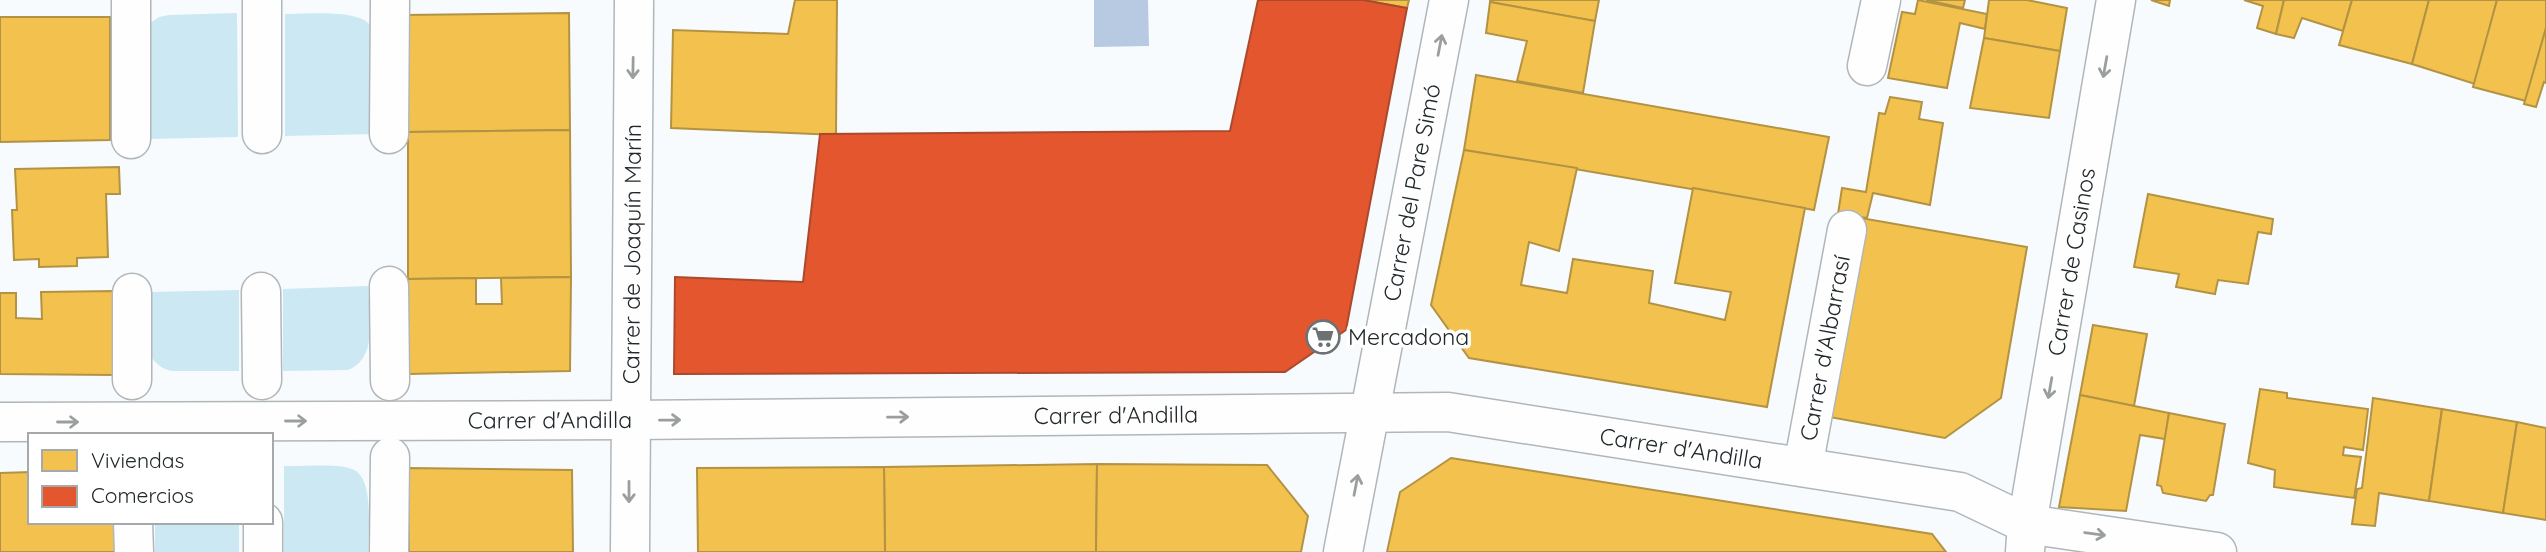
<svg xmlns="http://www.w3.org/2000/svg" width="2546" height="552" font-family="Quicksand,sans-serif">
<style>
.green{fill:#cce8f3}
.water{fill:#b8c9e2}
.homes{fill:#f2c14e;stroke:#b39343;stroke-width:2}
.shops{fill:#e4572e;stroke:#aa492d;stroke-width:2}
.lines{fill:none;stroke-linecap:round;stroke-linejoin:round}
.minor-casing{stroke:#b1b6b9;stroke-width:41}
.minor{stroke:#fefeff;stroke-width:38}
.oneway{stroke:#9b9e9f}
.labels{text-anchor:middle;stroke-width:7;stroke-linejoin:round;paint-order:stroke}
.street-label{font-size:23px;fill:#21282a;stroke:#fff}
.poi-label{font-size:23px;fill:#21282a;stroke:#fff;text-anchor:start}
</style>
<rect width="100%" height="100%" fill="#f7fbfd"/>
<g class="green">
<polygon points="237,13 238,137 148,139 150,23 159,17 169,15"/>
<path d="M 285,14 C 304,14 359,9 370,25 C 373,28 373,32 375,36 L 376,134 L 285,136 Z"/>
<path d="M 368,286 C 369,314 379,358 348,370 L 283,371 L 283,289 Z"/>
<path d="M 239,290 L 239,371 L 172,371 C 161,369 157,364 150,356 L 150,292 Z"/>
<path d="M 284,466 C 300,467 343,462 356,471 C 374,483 368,532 368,552 L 284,552 Z"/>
<rect x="155" y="522" width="84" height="30"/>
</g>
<polygon class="water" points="1094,0 1148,0 1149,46 1094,47"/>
<g class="homes">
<polygon points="795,0 837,0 836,135 671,128 673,30 788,34"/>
<polygon points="1363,0 1409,0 1407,8"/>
<polygon points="1490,0 1599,0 1595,21 1490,2"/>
<polygon points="1918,0 1987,14 1985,29 1960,23 1947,88 1888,78 1902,12 1915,14"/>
<polygon points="1926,0 1965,0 1963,8"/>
<polygon points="1989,0 2027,0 2067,8 2060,51 1984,38"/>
<polygon points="2151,0 2170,0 2169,6"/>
<polygon points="2244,0 2284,0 2276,34 2257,28 2263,6"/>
<polygon points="2284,0 2352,0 2343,31 2302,18 2294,38 2276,34"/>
<polygon points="2352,0 2429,0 2412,64 2339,45"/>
<polygon points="2429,0 2497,0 2475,84 2412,64"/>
<polygon points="2497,0 2546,0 2546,28 2526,101 2473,87"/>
<polygon points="1490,2 1595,21 1583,93 1517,81 1527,41 1486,33"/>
<polygon points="569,13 570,130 408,132 405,15"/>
<polygon points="0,17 110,17 110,140 0,142"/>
<polygon points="2546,28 2546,83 2544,82 2536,107 2524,104"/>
<polygon points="1984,38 2060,51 2049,118 1970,108"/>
<polygon points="1476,75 1829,137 1814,210 1464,150"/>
<polygon points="1890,97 1922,102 1919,119 1943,123 1930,205 1873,193 1867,218 1838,214 1842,188 1866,192 1879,113 1885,114"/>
<polygon points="570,130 571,277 408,279 408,132"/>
<polygon points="1464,150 1577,168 1559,251 1529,242 1521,285 1567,293 1573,259 1653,271 1649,303 1725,320 1731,292 1675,283 1693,188 1805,208 1767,407 1469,358 1431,305"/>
<polygon points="119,167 120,194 106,194 108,257 77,258 77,266 39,267 39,259 14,260 12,210 17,210 15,169"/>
<polygon points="2148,194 2273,219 2271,234 2258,232 2248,284 2218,280 2215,294 2176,287 2179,274 2134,267"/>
<polygon points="1861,218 2027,247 2001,398 1945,438 1824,416"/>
<polygon points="571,277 570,371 408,374 408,279 476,278 476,304 502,304 501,278"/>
<polygon points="113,291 113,375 0,374 0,293 16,293 16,318 42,319 41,292"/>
<polygon points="2093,325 2147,334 2134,406 2080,395"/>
<polygon points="2260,389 2287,393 2287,398 2368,409 2363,450 2344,447 2343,455 2361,457 2354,498 2274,487 2275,470 2248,463"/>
<polygon points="2080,395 2169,413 2165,439 2140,435 2126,511 2059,507"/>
<polygon points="2373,398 2442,409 2429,501 2379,493 2375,526 2352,524 2357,489 2362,488"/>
<polygon points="2442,409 2517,422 2503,513 2429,501"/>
<polygon points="2169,413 2225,424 2213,495 2210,495 2206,501 2163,493 2161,486 2157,485"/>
<polygon points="2517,422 2546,428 2546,520 2503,513"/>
<polygon points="1451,458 1932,534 1946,552 1387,552 1400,492"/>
<polygon points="1097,464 1096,552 885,552 884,467"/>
<polygon points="1097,464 1267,465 1308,516 1301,552 1096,552"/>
<polygon points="884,467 885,552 698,552 697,468"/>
<polygon points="408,468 572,470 573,552 409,552"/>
<polygon points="30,472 30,522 116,522 116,552 0,552 0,473"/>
</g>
<polygon class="shops" points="1258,0 1363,0 1407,8 1346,330 1285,372 674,374 675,277 803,282 820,134 1230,131"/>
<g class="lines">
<defs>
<g id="minor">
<polyline points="131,0 131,139"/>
<polyline points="1867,66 1881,0"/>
<polyline points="262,134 262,0"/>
<polyline points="389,134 390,0"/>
<polyline points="389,286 390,381"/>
<polyline points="261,292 262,380"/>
<polyline points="132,293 132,380"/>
<path id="s1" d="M 0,422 L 629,420 L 1448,412 L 1960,492 L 2027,524 L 2217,552"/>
<path id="s2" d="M 1803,467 L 1847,230"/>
<polyline points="133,522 134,552"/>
<polyline points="263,522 263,552"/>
<polyline points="389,552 390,457"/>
<path id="s3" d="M 630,552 L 634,0"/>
<path id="s4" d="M 1343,552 L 1449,0"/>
<path id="s5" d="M 2025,552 L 2027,524 L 2116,0"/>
</g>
</defs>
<use href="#minor" class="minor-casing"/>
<use href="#minor" class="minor"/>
</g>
<defs><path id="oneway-shaft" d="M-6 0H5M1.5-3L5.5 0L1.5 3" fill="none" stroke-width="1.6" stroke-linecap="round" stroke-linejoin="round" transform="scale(1.75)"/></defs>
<g class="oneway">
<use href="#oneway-shaft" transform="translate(1440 45) rotate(-79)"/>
<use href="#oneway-shaft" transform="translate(2105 67) rotate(100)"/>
<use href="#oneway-shaft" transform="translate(633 68) rotate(91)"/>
<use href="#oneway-shaft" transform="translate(2050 388) rotate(100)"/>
<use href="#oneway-shaft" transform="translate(898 417) rotate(-1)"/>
<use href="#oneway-shaft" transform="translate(670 420) rotate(-1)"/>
<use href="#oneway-shaft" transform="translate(296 421)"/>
<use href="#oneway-shaft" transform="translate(68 422)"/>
<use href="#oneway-shaft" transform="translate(1356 485) rotate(-79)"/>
<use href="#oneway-shaft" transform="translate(629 492) rotate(90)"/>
<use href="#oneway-shaft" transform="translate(2095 534) rotate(8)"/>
</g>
<defs>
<symbol id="supermarket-ring" viewBox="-11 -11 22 22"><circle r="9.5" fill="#fff" stroke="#6c7274" stroke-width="1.5"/><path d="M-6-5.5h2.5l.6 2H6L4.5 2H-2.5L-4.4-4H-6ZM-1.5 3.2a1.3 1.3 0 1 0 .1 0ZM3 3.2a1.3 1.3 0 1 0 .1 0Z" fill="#6c7274"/></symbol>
</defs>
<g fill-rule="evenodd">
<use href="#supermarket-ring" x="1304" y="318" width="38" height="38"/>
</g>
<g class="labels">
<g class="street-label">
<text dy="8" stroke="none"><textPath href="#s4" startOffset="366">Carrer del Pare Simó</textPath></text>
<text dy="8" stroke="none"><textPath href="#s3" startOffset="298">Carrer de Joaquín Marín</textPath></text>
<text dy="8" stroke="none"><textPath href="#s5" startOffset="294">Carrer de Casinos</textPath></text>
<text dy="8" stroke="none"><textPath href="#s2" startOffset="121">Carrer d'Albarrasí</textPath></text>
<text dy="8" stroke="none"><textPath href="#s1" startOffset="1116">Carrer d'Andilla</textPath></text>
<text dy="8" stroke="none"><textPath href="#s1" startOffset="550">Carrer d'Andilla</textPath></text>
<text dy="8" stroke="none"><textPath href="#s1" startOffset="1684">Carrer d'Andilla</textPath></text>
</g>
<g class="poi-label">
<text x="1348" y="345">Mercadona</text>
</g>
</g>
<rect x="28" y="433" width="245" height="91" fill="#ffffff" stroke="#a6a9aa" stroke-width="2"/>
<rect x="42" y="450" width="35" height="21" fill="#f2c14e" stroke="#a6a9aa" stroke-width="2"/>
<text x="91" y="468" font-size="21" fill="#21282a">Viviendas</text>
<rect x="42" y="486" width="35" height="21" fill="#e4572e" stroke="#a6a9aa" stroke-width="2"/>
<text x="91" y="503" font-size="21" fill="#21282a">Comercios</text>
</svg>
